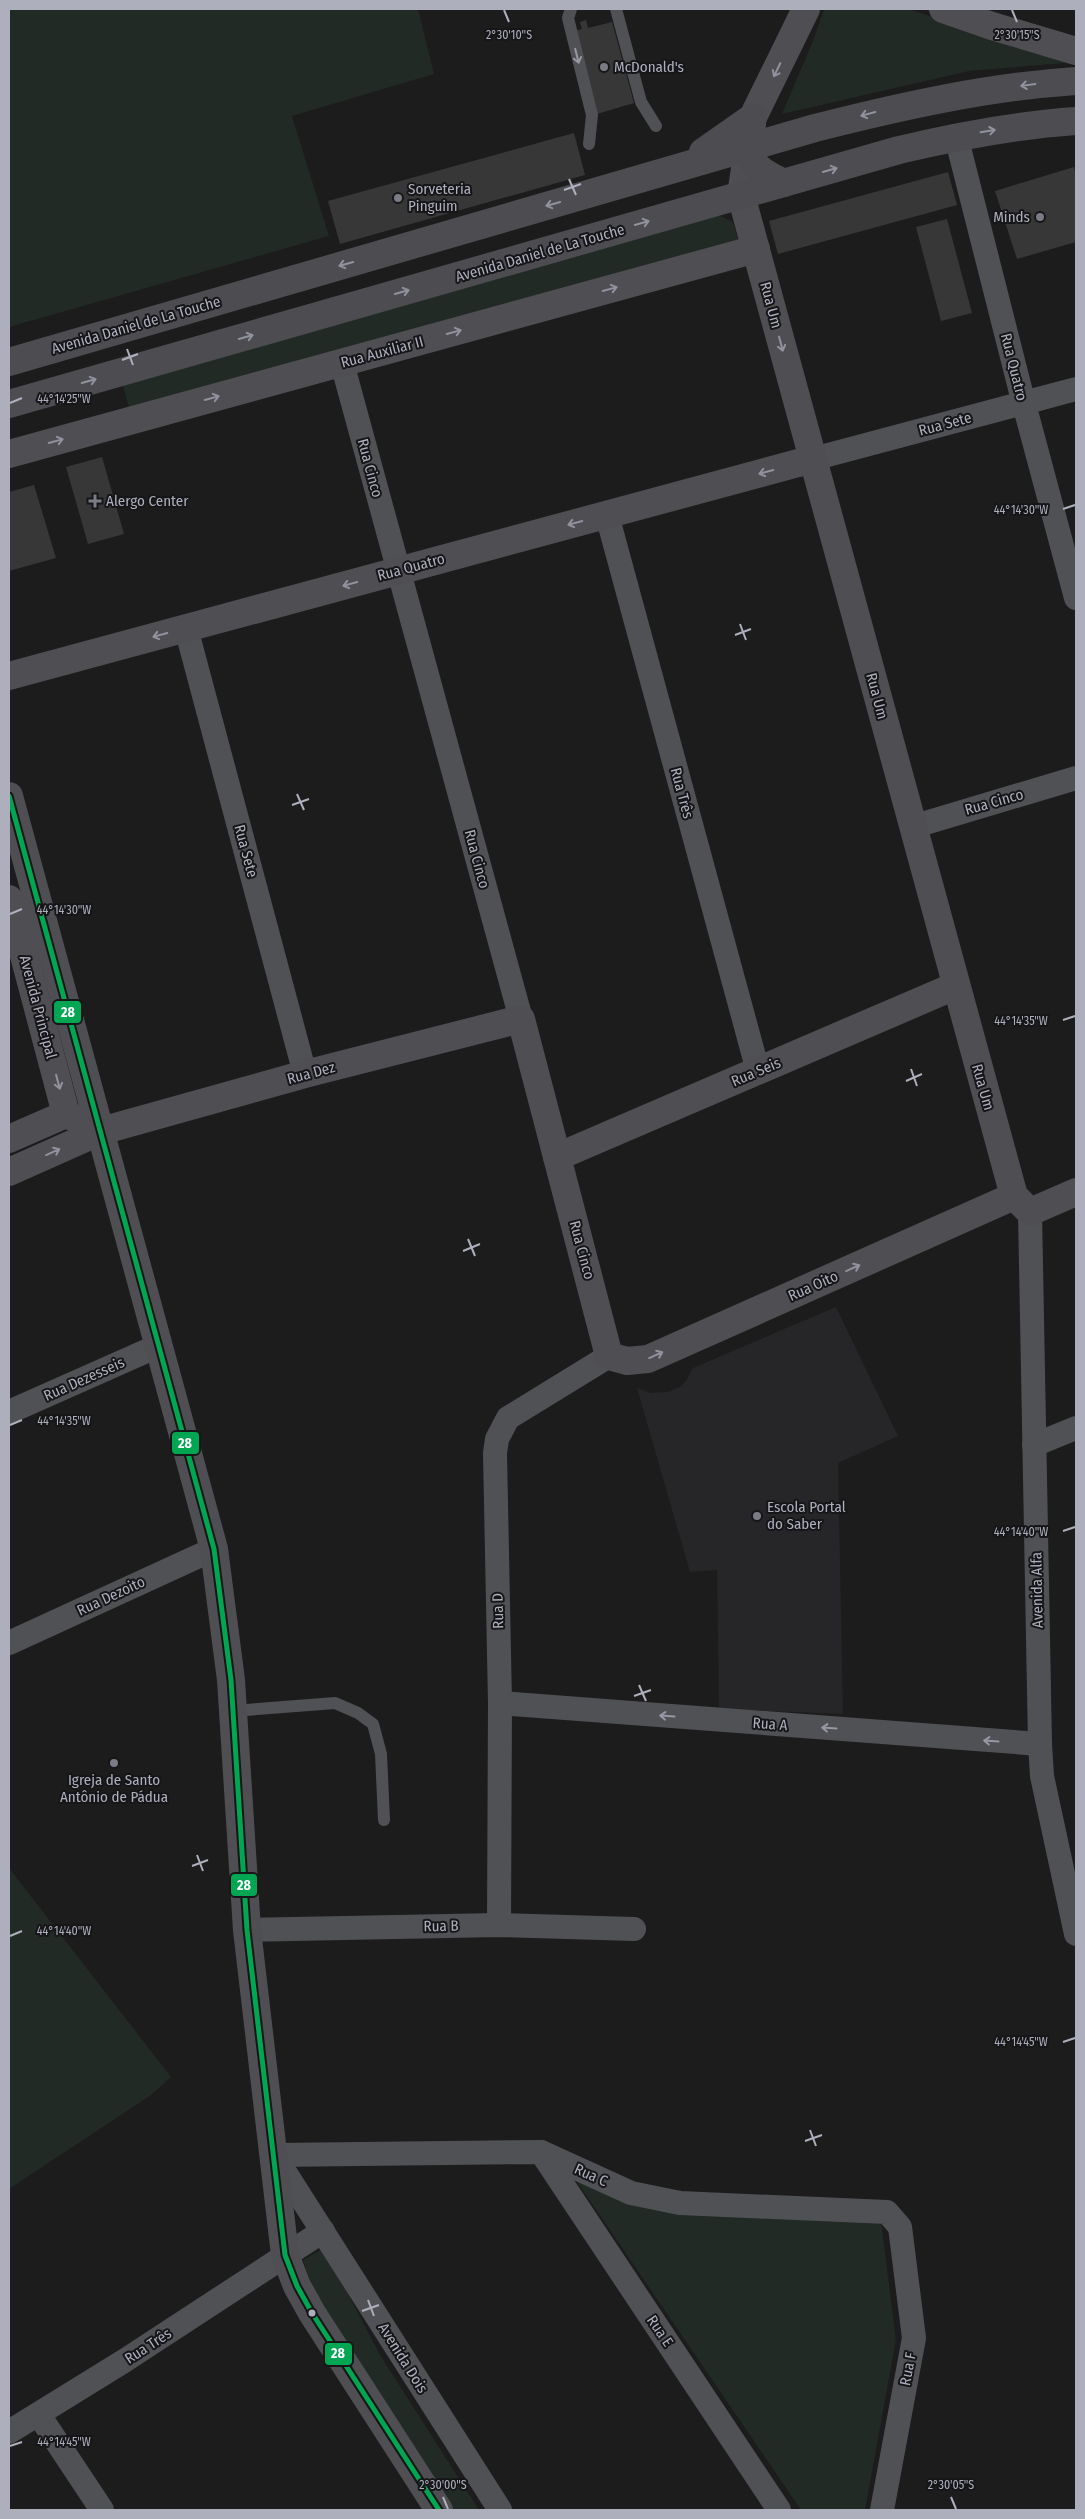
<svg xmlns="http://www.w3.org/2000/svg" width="1085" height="2519" font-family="'Fira Sans Condensed',sans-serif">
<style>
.built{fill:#262628}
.green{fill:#212a24}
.building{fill:#373738}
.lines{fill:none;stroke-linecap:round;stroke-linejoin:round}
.lane{stroke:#505155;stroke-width:12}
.street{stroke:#505155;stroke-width:24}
.secondary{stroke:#4f4f53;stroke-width:28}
.primary{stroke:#4d4d51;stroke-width:28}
.bus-1-casing{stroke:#161618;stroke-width:9}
.bus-1{stroke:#00a651;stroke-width:5}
.oneway{stroke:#9698a3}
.oneway2{stroke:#91929d}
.oneway3{stroke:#90929d}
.ticks{fill:none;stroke:#adafbd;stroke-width:2}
.poi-dot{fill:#7a7c85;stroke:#161618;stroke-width:2}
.bus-dot{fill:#adafbd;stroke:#161618;stroke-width:2}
.labels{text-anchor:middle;stroke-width:4;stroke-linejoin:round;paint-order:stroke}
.poi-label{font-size:15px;fill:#adafbd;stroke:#161618;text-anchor:start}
.street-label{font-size:15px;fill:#adafbd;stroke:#161618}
.ticks-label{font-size:12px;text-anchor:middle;fill:#adafbd;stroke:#161618;stroke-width:4;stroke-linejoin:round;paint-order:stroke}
.line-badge{stroke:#161618;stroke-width:2}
.badge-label{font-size:14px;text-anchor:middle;font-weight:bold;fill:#fff}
</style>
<rect width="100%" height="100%" fill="#1c1c1c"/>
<polygon class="built" points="836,1307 898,1436 838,1463 843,1714 719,1709 717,1570 690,1572 637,1388 651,1393 667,1392 680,1387 686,1381 693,1368"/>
<g class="green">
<polygon points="9,9 418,9 434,74 292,116 329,236 9,327"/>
<polygon points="824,9 909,9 1066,63 969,71 782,114 813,41"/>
<polygon points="718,215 733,222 739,243 130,411 122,382"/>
<polygon points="9,1868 171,2077 151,2095 9,2189"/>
<polygon points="571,2173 625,2198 881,2221 896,2340 865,2510 801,2510"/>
<polygon points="324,2248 380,2355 479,2510 452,2510 321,2313 303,2260"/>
</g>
<g class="building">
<polygon points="586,20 588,28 612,22 634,103 597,114 575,31 582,29 580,22"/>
<polygon points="574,133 585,175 340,244 328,201"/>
<polygon points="1074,167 1076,177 1076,242 1017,259 995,191"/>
<polygon points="948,172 957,205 778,254 769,221"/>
<polygon points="947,219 972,313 941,321 916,227"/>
<polygon points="102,457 124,534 88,544 66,467"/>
<polygon points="34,485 56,558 9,571 9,492"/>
</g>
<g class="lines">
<g class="lane">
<polyline points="571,9 568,18 592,115 589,144"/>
<polyline points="616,9 641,102 656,126"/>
<polyline points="233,1711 335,1703 358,1713 373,1724 381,1754 384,1820"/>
</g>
<g class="street">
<polyline points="956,136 1024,404 1076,598"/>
<polyline points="342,363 521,1019"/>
<polyline points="813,459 1076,389"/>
<polyline points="607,515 758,1071"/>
<polyline points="186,628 305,1074"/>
<polyline points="912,827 1076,778"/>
<polyline points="1030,1212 1040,1744 1042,1776 1076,1934"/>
<polyline points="9,1412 160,1345"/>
<polyline points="1034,1445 1076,1428"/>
<polyline points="9,1643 214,1549"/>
<polyline points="500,1703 1040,1744"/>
<polyline points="499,1925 500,1703 495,1453 497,1439 508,1418 609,1356"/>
<polyline points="247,1930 499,1925 634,1929"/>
<polyline points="541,2152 779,2510"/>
<polyline points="274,2155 541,2152 631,2193 680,2203 887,2212 900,2227 914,2338 882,2510"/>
<polyline points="274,2155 500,2510"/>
<polyline points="39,2415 102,2510"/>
<polyline points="9,2432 124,2361 323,2231"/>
</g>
<g class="secondary">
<polyline points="806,9 753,117 741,195 1014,1196"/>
<polyline points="943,9 992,26 1076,51"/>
<polyline points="9,454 756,249"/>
<polyline points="9,676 813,459"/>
<polyline points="9,796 214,1549 231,1680 247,1930 285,2255 297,2286 312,2313 439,2510"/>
<polyline points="9,899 66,1114 101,1131"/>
<polyline points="9,1139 66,1114"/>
<polyline points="557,1157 955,986"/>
<polyline points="9,1172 101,1131 305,1074 521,1019 609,1356 627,1361 648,1359 1014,1196"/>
<polyline points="1014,1196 1030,1212 1076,1192"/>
</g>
<g class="primary">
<path d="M 749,147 C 750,168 767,174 784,183"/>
<polyline points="703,152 753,117"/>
<path d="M 9,362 L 815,128 C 902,106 987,87 1076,81"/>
<path d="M 9,404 L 899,150 C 958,136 1016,125 1076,121"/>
</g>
<defs>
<polyline id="bus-1" points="9,796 214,1549 231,1680 247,1930 285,2255 297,2286 312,2313 439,2510"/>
</defs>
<use href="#bus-1" class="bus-1-casing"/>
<use href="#bus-1" class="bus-1"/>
</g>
<defs><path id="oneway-shaft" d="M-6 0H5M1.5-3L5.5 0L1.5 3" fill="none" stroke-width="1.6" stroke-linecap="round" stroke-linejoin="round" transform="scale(1.25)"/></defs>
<g class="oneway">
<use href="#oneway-shaft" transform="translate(577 56) rotate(76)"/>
<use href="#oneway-shaft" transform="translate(667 1716) rotate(-176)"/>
<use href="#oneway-shaft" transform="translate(829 1728) rotate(-176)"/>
<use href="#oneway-shaft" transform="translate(991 1741) rotate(-176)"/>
</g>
<g class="oneway2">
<use href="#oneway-shaft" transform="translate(777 70) rotate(116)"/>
<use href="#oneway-shaft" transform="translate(610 289) rotate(-15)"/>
<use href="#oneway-shaft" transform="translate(454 332) rotate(-15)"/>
<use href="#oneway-shaft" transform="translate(781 344) rotate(75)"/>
<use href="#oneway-shaft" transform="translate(212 398) rotate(-15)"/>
<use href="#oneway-shaft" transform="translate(56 441) rotate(-15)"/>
<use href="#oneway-shaft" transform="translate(766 472) rotate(165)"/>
<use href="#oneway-shaft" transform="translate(575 523) rotate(165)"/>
<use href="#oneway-shaft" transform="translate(350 584) rotate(165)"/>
<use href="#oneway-shaft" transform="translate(160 635) rotate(165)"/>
<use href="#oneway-shaft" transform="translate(58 1082) rotate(75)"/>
<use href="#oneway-shaft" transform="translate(53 1152) rotate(-24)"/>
<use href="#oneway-shaft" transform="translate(853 1268) rotate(-24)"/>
<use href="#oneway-shaft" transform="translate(656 1355) rotate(-24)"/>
</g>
<g class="oneway3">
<use href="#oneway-shaft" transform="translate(1028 85) rotate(172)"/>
<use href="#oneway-shaft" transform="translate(868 114) rotate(165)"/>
<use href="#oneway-shaft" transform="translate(988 131) rotate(-9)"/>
<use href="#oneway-shaft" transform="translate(830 170) rotate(-16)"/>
<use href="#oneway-shaft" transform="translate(553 204) rotate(164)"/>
<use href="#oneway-shaft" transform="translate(642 223) rotate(-16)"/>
<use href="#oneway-shaft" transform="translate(346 264) rotate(164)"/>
<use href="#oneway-shaft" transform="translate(402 292) rotate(-16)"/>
<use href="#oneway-shaft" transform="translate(246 337) rotate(-16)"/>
<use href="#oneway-shaft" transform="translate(89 381) rotate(-16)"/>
</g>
<path class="ticks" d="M 504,10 L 509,22M 1012,10 L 1017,22M 569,179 L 576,195M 564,190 L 581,184M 127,349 L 133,365M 122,360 L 138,354M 10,403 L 22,398M 1063,509 L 1075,505M 740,624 L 746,640M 735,635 L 751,629M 297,794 L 304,810M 292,805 L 309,799M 10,914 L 22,909M 1063,1020 L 1075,1016M 911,1069 L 917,1086M 906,1081 L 922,1074M 468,1239 L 475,1256M 463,1251 L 480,1244M 10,1425 L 22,1420M 1063,1531 L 1075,1527M 639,1685 L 646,1701M 634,1696 L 651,1690M 197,1855 L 203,1871M 192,1866 L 208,1860M 10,1936 L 22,1931M 1063,2042 L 1075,2038M 810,2130 L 816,2146M 805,2141 L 822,2135M 368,2300 L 374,2316M 362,2311 L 379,2305M 10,2446 L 22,2442M 443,2497 L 448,2509M 951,2497 L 956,2509"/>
<g class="poi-dot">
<circle cx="604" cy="67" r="5"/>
<circle cx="398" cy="198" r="5"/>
<circle cx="1040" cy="217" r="5"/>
<path d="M92.5 493.5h5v5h5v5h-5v5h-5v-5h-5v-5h5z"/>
<circle cx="757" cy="1516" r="5"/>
<circle cx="114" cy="1763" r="5"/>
</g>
<circle class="bus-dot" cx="312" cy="2313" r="4.5"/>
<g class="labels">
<g class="poi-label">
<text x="614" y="72">McDonald's</text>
<text x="408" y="194">Sorveteria<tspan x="408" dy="17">Pinguim</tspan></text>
<text x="1030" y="222" text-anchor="end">Minds</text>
<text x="106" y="506">Alergo Center</text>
<text x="767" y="1512">Escola Portal<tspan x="767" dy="17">do Saber</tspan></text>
<text x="114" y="1785" text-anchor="middle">Igreja de Santo<tspan x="114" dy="17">Antônio de Pádua</tspan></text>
</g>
<g class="street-label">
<text transform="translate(540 253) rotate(-16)" y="5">Avenida Daniel de La Touche</text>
<text transform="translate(771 305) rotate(75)" y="5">Rua Um</text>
<text transform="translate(136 325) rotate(-16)" y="5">Avenida Daniel de La Touche</text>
<text transform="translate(382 352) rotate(-15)" y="5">Rua Auxiliar II</text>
<text transform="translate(1014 367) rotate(76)" y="5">Rua Quatro</text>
<text transform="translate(945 424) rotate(-15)" y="5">Rua Sete</text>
<text transform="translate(370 468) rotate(75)" y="5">Rua Cinco</text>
<text transform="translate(411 567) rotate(-15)" y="5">Rua Quatro</text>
<text transform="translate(877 696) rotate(75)" y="5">Rua Um</text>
<text transform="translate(682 793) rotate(75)" y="5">Rua Três</text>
<text transform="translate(994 802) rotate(-16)" y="5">Rua Cinco</text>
<text transform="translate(246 851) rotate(75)" y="5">Rua Sete</text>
<text transform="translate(477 859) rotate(75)" y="5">Rua Cinco</text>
<text transform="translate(38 1007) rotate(75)" y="5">Avenida Principal</text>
<text transform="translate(756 1072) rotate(-23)" y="5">Rua Seis</text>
<text transform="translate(311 1073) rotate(-15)" y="5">Rua Dez</text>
<text transform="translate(983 1087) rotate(74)" y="5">Rua Um</text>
<text transform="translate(582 1250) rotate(75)" y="5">Rua Cinco</text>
<text transform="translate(813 1286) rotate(-24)" y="5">Rua Oito</text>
<text transform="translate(84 1379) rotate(-24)" y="5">Rua Dezesseis</text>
<text transform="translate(1037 1590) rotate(-91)" y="5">Avenida Alfa</text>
<text transform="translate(111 1596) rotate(-25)" y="5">Rua Dezoito</text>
<text transform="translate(498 1611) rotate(-91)" y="5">Rua D</text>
<text transform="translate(770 1724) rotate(4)" y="5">Rua A</text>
<text transform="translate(441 1926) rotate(-1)" y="5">Rua B</text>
<text transform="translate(591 2175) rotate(24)" y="5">Rua C</text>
<text transform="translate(660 2331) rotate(56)" y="5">Rua E</text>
<text transform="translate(148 2346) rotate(-33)" y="5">Rua Três</text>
<text transform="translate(403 2358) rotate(58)" y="5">Avenida Dois</text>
<text transform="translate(908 2369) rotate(-79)" y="5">Rua F</text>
</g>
</g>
<g class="ticks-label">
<text x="509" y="39">2°30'10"S</text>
<text x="1017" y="39">2°30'15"S</text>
<text x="64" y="403">44°14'25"W</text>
<text x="1021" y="514">44°14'30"W</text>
<text x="64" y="914">44°14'30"W</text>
<text x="1021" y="1025">44°14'35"W</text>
<text x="64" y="1425">44°14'35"W</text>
<text x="1021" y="1536">44°14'40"W</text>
<text x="64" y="1935">44°14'40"W</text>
<text x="1021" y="2046">44°14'45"W</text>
<text x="64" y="2446">44°14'45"W</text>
<text x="443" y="2489">2°30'00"S</text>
<text x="951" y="2489">2°30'05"S</text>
</g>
<g class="line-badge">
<rect x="53" y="1000" width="29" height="24" rx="5" fill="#00a651"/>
<rect x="171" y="1431" width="29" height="24" rx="5" fill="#00a651"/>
<rect x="230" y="1873" width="28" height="24" rx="5" fill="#00a651"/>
<rect x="324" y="2342" width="29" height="24" rx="5" fill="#00a651"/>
</g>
<g class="badge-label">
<text x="68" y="1017">28</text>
<text x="185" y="1448">28</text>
<text x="244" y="1890">28</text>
<text x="338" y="2358">28</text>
</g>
<rect width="1085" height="2519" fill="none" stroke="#adafbd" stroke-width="20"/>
</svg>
